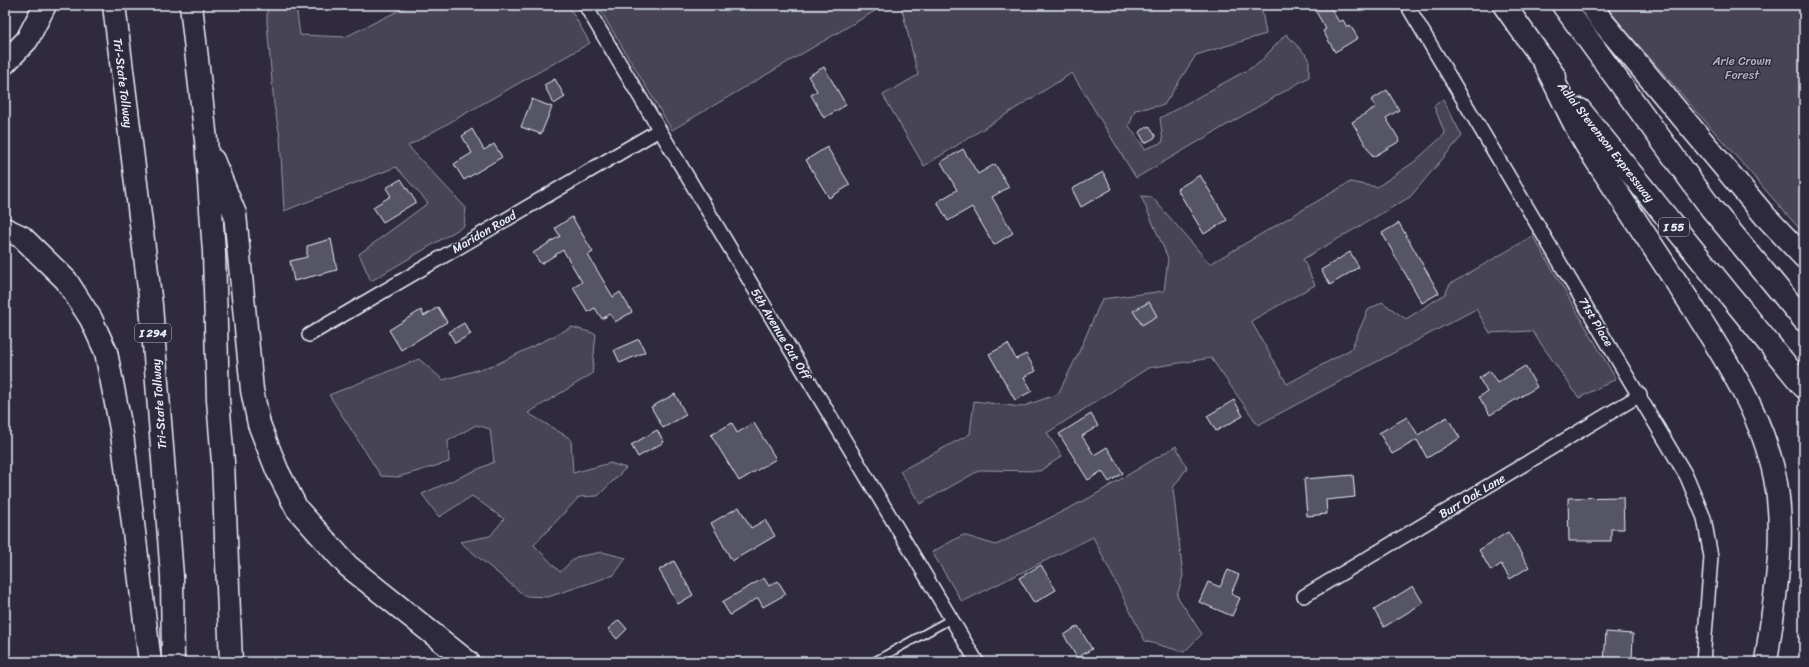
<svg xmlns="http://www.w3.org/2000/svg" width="1809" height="667" font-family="Sriracha,sans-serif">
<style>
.green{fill:#464455;stroke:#979aa6}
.building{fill:#575565;stroke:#e8f1f8}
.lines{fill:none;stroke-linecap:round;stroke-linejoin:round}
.service-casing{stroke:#e8f1f8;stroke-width:10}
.minor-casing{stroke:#e8f1f8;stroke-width:16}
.motorway-casing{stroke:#e8f1f8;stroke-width:25}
.service{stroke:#2f2a3d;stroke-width:7}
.minor{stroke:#2f2a3d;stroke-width:13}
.motorway{stroke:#2f2a3d;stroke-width:22}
.labels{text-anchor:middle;stroke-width:3;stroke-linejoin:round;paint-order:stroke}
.shield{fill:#2f2a3d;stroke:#b0b5c0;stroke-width:1}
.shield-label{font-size:11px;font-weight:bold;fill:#e8f1f8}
.park-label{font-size:12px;fill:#afb4bf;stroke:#2f2a3d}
.street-label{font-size:12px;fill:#e8f1f8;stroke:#2f2a3d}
</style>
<rect width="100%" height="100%" fill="#2f2a3d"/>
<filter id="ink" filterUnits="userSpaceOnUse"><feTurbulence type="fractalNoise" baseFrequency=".025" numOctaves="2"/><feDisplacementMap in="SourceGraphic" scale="8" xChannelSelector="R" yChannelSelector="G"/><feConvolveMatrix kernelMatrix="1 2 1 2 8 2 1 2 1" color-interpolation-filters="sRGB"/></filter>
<g filter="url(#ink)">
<g class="green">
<polygon points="267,5 296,5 300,35 345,37 410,5 568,5 590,43 408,146 466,208 464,226 371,281 359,254 428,203 396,167 284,211 280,137 274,105 267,23"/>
<polygon points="597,5 885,5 672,130"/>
<polygon points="901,5 1261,5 1266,34 1196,55 1164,105 1135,110 1129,126 1145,149 1163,142 1160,118 1258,64 1286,34 1309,58 1309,77 1136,178 1072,73 924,166 883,95 918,75"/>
<polygon points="1605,5 1804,5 1804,234 1627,32"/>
<polygon points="1443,99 1462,136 1410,197 1303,259 1315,285 1251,321 1287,384 1351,349 1368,310 1382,302 1406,319 1445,294 1450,284 1533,236 1616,379 1579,398 1532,331 1490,333 1476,309 1258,425 1211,358 1148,368 1047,433 1062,456 1040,471 980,470 920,504 900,471 970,434 974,401 1021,407 1058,394 1078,354 1102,299 1164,291 1168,258 1141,196 1152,197 1210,264 1350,182 1377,187 1414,162 1445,134 1434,106"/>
<polygon points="572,327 596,334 592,374 528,413 571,439 573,473 610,463 626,468 598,496 579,497 534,545 560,572 576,557 602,552 626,558 614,575 548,597 525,596 460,542 490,536 504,519 472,496 439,517 422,494 494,462 490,429 476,425 448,441 449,462 398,477 381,476 329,395 419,359 443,380 497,364"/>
<polygon points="1176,446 1187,468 1173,488 1183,576 1177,596 1202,634 1184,652 1145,641 1093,537 962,602 932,552 963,535 996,545 1091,497"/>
</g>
<g class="building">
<polygon points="1323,5 1329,5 1339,22 1343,20 1347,27 1350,25 1358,38 1335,52 1323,31 1326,29 1315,10"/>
<polygon points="824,67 846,105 824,118 811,95 817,91 808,76"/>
<polygon points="555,79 565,97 554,104 544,85"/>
<polygon points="1387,90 1399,110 1386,118 1400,141 1373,157 1352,122 1376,107 1371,100"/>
<polygon points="532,99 552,107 541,134 521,127"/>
<polygon points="1149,126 1156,137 1145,143 1139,132"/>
<polygon points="472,129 484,150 494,144 502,157 464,180 454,164 472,153 462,136"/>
<polygon points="827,147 850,185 829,198 806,160"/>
<polygon points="963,149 978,174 995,164 1009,187 992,197 1013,233 994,245 972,207 948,221 937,202 957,190 941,162"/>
<polygon points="1103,172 1112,189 1081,207 1072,189"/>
<polygon points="1200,175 1227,220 1204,234 1177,189"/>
<polygon points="401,179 416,202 383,222 373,207 391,196 386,188"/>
<polygon points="572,217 593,252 588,255 613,297 620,292 632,312 615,322 610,314 602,319 595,308 588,312 573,288 582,282 563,250 541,264 533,253 560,236 555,228"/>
<polygon points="1399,223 1439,293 1422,303 1382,233"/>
<polygon points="331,239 337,270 294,281 290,261 307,257 307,246"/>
<polygon points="1350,252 1359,267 1330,285 1321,270"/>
<polygon points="1149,302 1157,316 1142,325 1133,311"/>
<polygon points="438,307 447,322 401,350 389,330 421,310 424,316"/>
<polygon points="464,323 471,334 455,343 449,332"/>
<polygon points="639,339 645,352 620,363 614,350"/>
<polygon points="1008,344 1016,359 1026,354 1036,371 1024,377 1032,391 1015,400 989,354"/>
<polygon points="1525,366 1537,387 1490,415 1479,397 1487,392 1479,378 1490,371 1497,383"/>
<polygon points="675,394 686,415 663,428 651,407"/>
<polygon points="1234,400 1243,416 1216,431 1207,416"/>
<polygon points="1091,414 1098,426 1082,436 1094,455 1107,447 1123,473 1109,482 1102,471 1088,480 1059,434"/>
<polygon points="1407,417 1418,435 1447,417 1460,438 1427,458 1417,440 1392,454 1379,433"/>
<polygon points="732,423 737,433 754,423 776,459 739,481 711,435"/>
<polygon points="657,430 664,442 638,457 631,445"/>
<polygon points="1353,475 1355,497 1326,500 1327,514 1307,516 1304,479"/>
<polygon points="1623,497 1624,529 1611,529 1611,541 1569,541 1568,498"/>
<polygon points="739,507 751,528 765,520 775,536 732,561 711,523"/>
<polygon points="1508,532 1529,567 1510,579 1501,564 1491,571 1479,550"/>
<polygon points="674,561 693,595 678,604 659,570"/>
<polygon points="1041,565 1056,590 1034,603 1019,578"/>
<polygon points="1228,570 1239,575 1231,594 1240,598 1232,616 1199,602 1208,582 1220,587"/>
<polygon points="764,578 769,586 778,581 786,594 763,607 758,598 730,615 722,602"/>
<polygon points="1413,586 1423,603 1384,627 1374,610"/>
<polygon points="619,620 627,629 617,639 608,629"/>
<polygon points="1078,626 1092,649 1077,658 1064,635"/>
<polygon points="1606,632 1633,634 1632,662 1604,662"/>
</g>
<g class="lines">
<defs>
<polyline id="service" points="873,662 951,619"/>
<g id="minor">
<polyline points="585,5 977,662"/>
<polyline points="1407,5 1687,477 1704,518 1711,557 1703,662"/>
<polyline points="309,335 659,130"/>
<polyline points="1304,596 1640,395"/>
</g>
<g id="motorway">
<polyline points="114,5 151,305 172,576 173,662"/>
<polyline points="191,5 206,140 214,252 218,400 223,462 231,662"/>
<polyline points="1504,5 1555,77"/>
<polyline points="1563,5 1711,208 1804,320"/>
<polyline points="1591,5 1602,21 1765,216 1804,257"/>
<polyline points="5,63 27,40 45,5"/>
<path d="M 1546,66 C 1561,94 1573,125 1590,151 C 1624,203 1658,254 1692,306 C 1726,360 1762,414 1775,478 C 1787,538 1774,602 1766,662"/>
<polyline points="1580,110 1804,387"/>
<polyline points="213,160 235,214 252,390 259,424 277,470 297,509 348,566 468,662"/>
<polyline points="5,229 22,237 66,280 91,319 106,352 122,434 150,662"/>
</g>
</defs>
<use href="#service" class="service-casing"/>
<use href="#minor" class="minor-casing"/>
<use href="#motorway" class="motorway-casing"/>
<use href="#service" class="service"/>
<use href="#minor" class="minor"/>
<use href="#motorway" class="motorway"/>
</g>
</g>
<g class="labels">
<g class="shield">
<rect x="1659" y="218" width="30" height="18" rx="3"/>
<rect x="135" y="324" width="36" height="18" rx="3"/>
</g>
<g class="shield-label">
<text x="1674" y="231">I 55</text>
<text x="153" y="337">I 294</text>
</g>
<g class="park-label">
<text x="1742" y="65">Arie Crown<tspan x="1742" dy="14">Forest</tspan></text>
</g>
<g class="street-label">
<text transform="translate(123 83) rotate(83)" y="4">Tri-State Tollway</text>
<text transform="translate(1606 142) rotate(52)" y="4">Adlai Stevenson Expressway</text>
<text transform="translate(484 232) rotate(-30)" y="4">Maridon Road</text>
<text transform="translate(1596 322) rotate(59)" y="4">71st Place</text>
<text transform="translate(781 334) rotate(59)" y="4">5th Avenue Cut Off</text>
<text transform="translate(159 404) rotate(-94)" y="4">Tri-State Tollway</text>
<text transform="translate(1472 496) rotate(-31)" y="4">Burr Oak Lane</text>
</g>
</g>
<rect width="1809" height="667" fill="none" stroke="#2f2a3d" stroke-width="20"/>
<rect x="10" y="10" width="1789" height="647" fill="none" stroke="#e8f1f8" stroke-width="1.5" filter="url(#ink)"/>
</svg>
